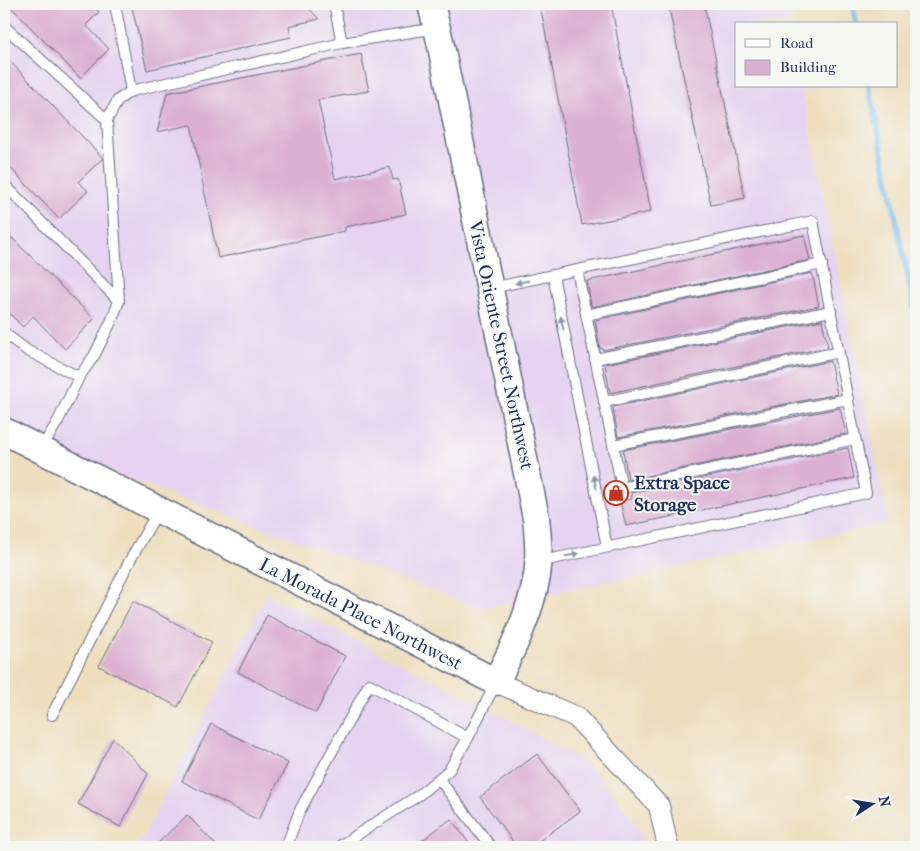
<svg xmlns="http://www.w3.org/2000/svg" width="920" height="851" font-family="'IM FELL French Canon',serif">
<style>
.built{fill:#e5d3f1}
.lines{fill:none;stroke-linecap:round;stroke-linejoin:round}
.stream{stroke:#79bef0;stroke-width:5.5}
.building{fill:#dbb0d3}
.service-casing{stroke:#656c80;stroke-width:12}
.minor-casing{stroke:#656c80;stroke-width:22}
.tertiary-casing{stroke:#656c80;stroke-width:29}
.service{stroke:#fff;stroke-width:10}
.minor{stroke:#fff;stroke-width:20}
.tertiary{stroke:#fff;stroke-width:26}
.oneway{fill:#8d97ae}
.labels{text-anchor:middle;stroke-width:4;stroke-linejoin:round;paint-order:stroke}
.street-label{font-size:19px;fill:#1b2f5e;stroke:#f6f6f2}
.poi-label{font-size:19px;font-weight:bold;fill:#1b2f5e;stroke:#f6f6f2;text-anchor:start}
</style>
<rect width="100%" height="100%" fill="#f6f6f2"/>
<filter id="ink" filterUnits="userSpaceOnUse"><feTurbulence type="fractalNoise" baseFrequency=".02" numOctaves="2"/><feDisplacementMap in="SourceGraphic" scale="10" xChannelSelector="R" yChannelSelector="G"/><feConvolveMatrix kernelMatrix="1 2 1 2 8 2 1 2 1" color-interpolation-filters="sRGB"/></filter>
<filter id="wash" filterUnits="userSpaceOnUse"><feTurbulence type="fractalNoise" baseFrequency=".0096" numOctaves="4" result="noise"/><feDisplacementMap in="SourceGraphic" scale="20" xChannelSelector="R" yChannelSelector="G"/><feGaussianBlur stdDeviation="1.12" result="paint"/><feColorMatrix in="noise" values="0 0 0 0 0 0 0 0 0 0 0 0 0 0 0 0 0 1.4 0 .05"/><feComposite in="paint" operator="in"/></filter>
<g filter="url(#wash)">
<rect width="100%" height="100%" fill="#eedebe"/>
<g class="built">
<polygon points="4,4 785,4 789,24 736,24 736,86 801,86 888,523 481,608 4,433"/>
<polygon points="266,595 516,723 584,762 606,785 639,828 647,847 138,847"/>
</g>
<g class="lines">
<g class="stream">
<polyline points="852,4 856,24"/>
<polyline points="869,86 916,317"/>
</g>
</g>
<g id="blocks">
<g class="building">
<polygon points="8,4 91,4 99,12 86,25 109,49 80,78"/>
<polygon points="131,4 305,4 319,19 289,26 291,37 147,70"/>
<polygon points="540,4 611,4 651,212 582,225"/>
<polygon points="668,4 704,4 745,198 711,205"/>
<polygon points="361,54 369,91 318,100 335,179 390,167 393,180 398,179 406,214 345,227 345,231 218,258 191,125 157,132 167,93"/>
<polygon points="4,55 103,158 78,182 88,191 59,219 4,161"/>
<polygon points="4,230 94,319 65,349 33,316 23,327 4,308"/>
<polygon points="804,235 810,260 592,307 591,305 587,281"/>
<polygon points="812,273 819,306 603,350 602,348 600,349 595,320"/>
<polygon points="822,320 828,347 610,393 605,364"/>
<polygon points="830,361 837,394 618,437 613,407"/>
<polygon points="840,408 846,434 628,480 623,450"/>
<polygon points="848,448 854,478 626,526 620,501 632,499 631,493"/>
<polygon points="133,601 212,642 178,707 99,666"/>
<polygon points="267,615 345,656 316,713 238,672"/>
<polygon points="211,724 288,763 258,820 182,781"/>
<polygon points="113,738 148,774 120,827 78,804"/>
<polygon points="537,754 580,811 531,847 517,847 480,797"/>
<polygon points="187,815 218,847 154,847"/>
<polygon points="451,819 472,847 413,847"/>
</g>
</g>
</g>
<g filter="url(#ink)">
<use href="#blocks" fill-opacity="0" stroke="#656c80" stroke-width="1"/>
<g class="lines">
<defs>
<g id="service">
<polyline points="115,4 131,91"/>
<polyline points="334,4 342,43 437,28"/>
<polyline points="4,26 107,120"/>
<polyline points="4,184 119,301 111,322 94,356 79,377 58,421 41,449"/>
<polyline points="577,270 622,488 855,439"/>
<polyline points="553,275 607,547"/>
<polyline points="491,288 813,221 866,493 538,562"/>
<polyline points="119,301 107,120 118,100 131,91 342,43"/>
<polyline points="586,315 822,264"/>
<polyline points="4,333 28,351 79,377"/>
<polyline points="595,359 831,311"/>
<polyline points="604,402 839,352"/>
<polyline points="613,445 848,399"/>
<polyline points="52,715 129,562 158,511"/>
<polyline points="439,779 491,847"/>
<polyline points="286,847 300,810 369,684 468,738"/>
<polyline points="338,847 419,795 449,770 468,738 496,683"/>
</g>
<polyline id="minor" points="496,682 576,717 659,806 668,847"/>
<g id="tertiary">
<path id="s1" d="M 4,431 L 496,682 C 513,648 530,614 537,576 C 540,557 538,537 536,518 L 440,41 L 431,4"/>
</g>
</defs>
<use href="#service" class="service-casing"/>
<use href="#minor" class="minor-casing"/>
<use href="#tertiary" class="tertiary-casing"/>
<use href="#service" class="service"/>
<use href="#minor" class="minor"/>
<use href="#tertiary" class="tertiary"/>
</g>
<defs><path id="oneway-solid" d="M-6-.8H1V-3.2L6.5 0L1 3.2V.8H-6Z" transform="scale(1.25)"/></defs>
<g class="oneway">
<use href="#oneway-solid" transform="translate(522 282) rotate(168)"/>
<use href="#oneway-solid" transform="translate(562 323) rotate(-102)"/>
<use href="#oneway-solid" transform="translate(595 482) rotate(-102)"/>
<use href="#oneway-solid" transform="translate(572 555) rotate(-12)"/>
</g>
</g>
<defs>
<symbol id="shop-ring" viewBox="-11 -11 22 22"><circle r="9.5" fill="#f6f6f2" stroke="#c8321e" stroke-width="1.5"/><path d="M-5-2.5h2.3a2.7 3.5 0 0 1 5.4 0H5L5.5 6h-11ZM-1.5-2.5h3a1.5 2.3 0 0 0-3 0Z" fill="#c8321e"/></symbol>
</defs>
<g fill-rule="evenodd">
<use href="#shop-ring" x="602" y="479" width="28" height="28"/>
</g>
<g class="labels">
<g class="street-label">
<text transform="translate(502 345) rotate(78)" y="7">Vista Oriente Street Northwest</text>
<text dy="7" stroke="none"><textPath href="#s1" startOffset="401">La Morada Place Northwest</textPath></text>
</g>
<g class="poi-label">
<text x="634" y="489">Extra Space<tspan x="634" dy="22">Storage</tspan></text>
</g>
</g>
<rect width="920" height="851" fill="none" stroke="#f6f6f2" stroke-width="20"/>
<rect x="735" y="22" width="162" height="65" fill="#f6f6f2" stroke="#9ea6b7"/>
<rect x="745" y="39" width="25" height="8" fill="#ffffff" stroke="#9ea6b7"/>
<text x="780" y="48" font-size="15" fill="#1b2f5e">Road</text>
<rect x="745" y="60" width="25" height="15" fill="#dbb0d3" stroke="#9ea6b7"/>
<text x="780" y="72" font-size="15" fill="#1b2f5e">Building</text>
<g transform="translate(872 804) rotate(78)" stroke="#f6f6f2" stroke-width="4" paint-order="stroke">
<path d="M0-4L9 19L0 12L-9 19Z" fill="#1b2f5e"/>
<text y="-8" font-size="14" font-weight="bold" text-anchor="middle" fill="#1b2f5e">N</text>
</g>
</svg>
